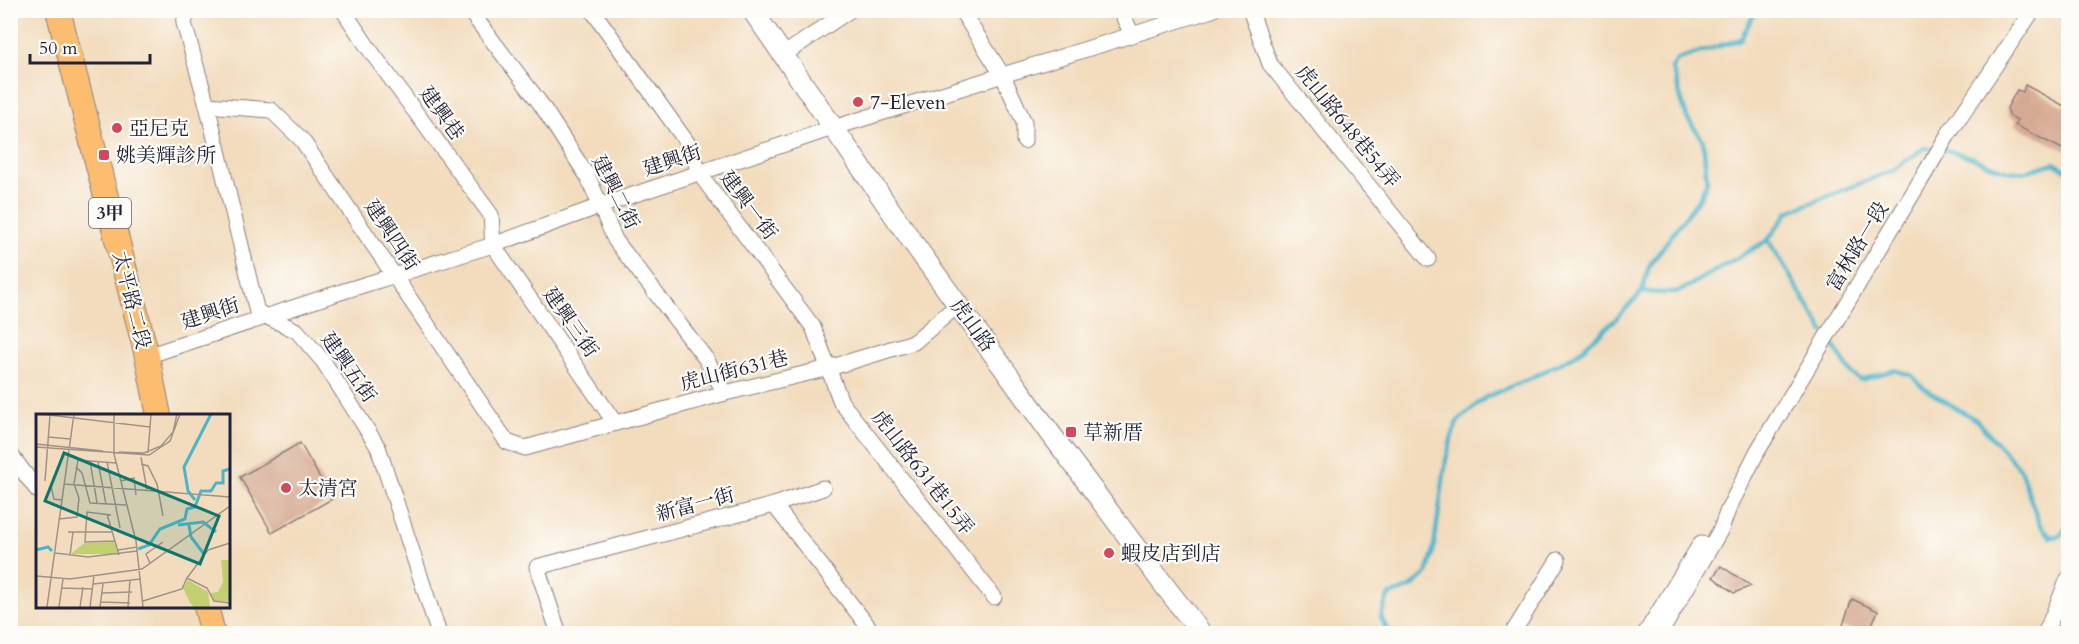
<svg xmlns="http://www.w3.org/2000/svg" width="2079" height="644" font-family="Cardo,'Noto Serif TC',serif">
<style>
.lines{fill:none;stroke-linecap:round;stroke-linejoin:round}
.stream{stroke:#4cb5ca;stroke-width:4.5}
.building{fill:#d5aa93}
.minor-casing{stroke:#8a7f7c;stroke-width:17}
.tertiary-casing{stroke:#8a7f7c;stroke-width:22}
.primary-casing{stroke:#8a7f7c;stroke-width:26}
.minor{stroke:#fff;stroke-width:15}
.tertiary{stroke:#fff;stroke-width:20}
.primary{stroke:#fcbd6f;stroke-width:24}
.poi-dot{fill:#d1495b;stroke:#fdfcf7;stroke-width:2}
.labels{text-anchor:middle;stroke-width:4.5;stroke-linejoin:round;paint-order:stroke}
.shield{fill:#fdfcf7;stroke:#646373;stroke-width:1.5}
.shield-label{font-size:18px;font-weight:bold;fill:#22223b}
.poi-label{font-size:20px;fill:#22223b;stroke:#fdfcf7;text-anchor:start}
.street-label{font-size:20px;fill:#22223b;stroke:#fdfcf7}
.inset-river{fill:none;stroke:#4cb5ca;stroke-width:3}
.inset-road{fill:none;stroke:#9f9289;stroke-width:1.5}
.view{fill:#0f766e;fill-opacity:0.15;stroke:#0f766e;stroke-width:3}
.inset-edge{fill:none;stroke:#22223b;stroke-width:3}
</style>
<rect width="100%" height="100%" fill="#fdfcf7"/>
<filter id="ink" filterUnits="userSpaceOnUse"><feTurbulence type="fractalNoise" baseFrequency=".0167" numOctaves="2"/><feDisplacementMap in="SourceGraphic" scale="12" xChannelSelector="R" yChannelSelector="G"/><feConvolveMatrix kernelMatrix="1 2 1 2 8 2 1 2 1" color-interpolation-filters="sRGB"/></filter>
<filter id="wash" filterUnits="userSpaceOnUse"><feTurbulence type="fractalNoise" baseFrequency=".008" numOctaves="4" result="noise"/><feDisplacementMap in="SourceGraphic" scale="24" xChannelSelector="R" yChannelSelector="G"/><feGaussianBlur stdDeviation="1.35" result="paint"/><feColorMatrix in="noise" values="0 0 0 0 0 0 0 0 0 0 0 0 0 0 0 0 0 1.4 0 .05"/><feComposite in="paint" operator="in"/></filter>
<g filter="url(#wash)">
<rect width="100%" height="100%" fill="#f2dcbd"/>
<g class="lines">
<g class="stream">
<path d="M 1943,150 C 1970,152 1994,172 2021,172 C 2032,171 2044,166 2054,163 L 2068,171"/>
<polyline points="1768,240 1824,332"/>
<polyline points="1642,292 1664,293 1680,291 1768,240 1788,212 1894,170 1924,148 1935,149"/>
<polyline points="1829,339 1852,374 1861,380 1894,370 1911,375 1925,389 1976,420 2020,469 2039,523 2051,537 2059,536 2068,525"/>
<polyline points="1389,634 1381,617 1388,596 1411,587 1427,573 1433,553 1446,460 1452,436 1458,421 1486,397 1533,377 1574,356 1614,321 1642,292 1649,266 1700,197 1707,182 1703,140 1687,118 1672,68 1678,59 1741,39 1756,10"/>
<polyline points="2061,634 2068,618"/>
</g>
</g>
<g id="blocks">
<g class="building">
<polygon points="2025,85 2068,108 2068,152 2015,125 2017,120 2010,116 2007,108 2017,90 2023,92"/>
<polygon points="300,443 332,499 272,533 240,477"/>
<polygon points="1721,566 1751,586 1734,593 1713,577"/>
<polygon points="1852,599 1878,611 1868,633 1859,633 1842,627"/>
</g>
</g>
</g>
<g filter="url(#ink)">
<use href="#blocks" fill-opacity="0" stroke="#8a7f7c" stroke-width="1.5"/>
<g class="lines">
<defs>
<g id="minor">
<polyline points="188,10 184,23 207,105 257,312 297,331 323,361 378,447 439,634"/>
<polyline points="343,10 367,46 491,215 493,245 615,423"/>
<polyline points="469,10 540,103 588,177 615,240 706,359 725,393"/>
<polyline points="592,10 691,148 699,173 813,327 841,402 994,597"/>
<polyline points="961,10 1003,76 1024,122 1024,141"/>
<polyline points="1120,10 1132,34"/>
<polyline points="1250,10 1270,64 1428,259"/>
<polyline points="783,55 850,10"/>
<polyline points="207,105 271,110 302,140 507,442 525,448 725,393 829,368 914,342 959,304"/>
<polyline points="147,356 344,291 493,245 600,206 833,128 1212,10"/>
<polyline points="10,454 38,491"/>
<polyline points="774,505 874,634"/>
<polyline points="559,634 537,567 774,505 823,488"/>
<polyline points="1512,634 1558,560"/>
<polyline points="1645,634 1701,543"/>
<polyline points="1660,634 1721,529 1728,510 1757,452 1948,135 2033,10"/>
<polyline points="2045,634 2068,579"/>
</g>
<polyline id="tertiary" points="752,10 914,244 1051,434 1167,589 1202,634"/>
<g id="primary">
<polyline points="58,10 147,356 159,416"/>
<polyline points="206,606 213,634"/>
</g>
</defs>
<use href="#minor" class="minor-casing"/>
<use href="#tertiary" class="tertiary-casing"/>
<use href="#primary" class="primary-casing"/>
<use href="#minor" class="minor"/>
<use href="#tertiary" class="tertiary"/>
<use href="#primary" class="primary"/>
</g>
</g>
<g class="poi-dot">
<circle cx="858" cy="102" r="6"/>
<circle cx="117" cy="128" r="6"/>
<rect x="98" y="149" width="12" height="12" rx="3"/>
<rect x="1065" y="426" width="12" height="12" rx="3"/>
<circle cx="286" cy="488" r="6"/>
<circle cx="1109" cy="553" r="6"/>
</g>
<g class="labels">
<rect class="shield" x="89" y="198" width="42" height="30" rx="4.5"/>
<g class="shield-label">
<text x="110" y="219">3甲</text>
</g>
<g class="poi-label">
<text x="870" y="109">7-Eleven</text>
<text x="129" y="135">亞尼克</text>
<text x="116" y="162">姚美輝診所</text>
<text x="1083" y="439">草新厝</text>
<text x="298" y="495">太清宮</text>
<text x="1121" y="560">蝦皮店到店</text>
</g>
<g class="street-label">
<text transform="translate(442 113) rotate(54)" y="7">建興巷</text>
<text transform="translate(1348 126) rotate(51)" y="7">虎山路648巷54弄</text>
<text transform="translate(672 160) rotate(-18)" y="7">建興街</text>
<text transform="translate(616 192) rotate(63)" y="7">建興二街</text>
<text transform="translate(749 205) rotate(53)" y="7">建興一街</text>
<text transform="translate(392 235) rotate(56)" y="7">建興四街</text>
<text transform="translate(1857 246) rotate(-59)" y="7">富林路一段</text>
<text transform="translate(132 300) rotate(76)" y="7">太平路二段</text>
<text transform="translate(210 313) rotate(-18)" y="7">建興街</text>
<text transform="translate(571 322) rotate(55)" y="7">建興三街</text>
<text transform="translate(973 325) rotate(54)" y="7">虎山路</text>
<text transform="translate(349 367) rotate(55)" y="7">建興五街</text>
<text transform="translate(734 370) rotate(-14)" y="7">虎山街631巷</text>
<text transform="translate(923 472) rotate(52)" y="7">虎山路631巷15弄</text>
<text transform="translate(695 504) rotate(-15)" y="7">新富一街</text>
</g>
</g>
<g transform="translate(36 414)">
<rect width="194" height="194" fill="#f2dcbd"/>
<path d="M 78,128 L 82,140 L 35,140 L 48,129 ZM 185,146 L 193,146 L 193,187 L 178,187 L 174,179 L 182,178 L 187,168 ZM 152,166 L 172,178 L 174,193 L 158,193 L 154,189 L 147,174 Z" fill="#c3d072"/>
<path class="inset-river" d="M 159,86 L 152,77 L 148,53 L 175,0M 142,111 L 167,108 L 180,118M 153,111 L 155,123 L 168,140M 102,135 L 113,131 L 124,115 L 149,105 L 151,95 L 159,93 L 165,77 L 175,77 L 180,69 L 187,69 L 187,57 L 194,55M 0,136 L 12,133 L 16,137"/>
<path class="inset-road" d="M 5,0 L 114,13M 78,0 L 78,40 L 100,127 L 107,193M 12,23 L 34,25M 0,30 L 67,37M 0,33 L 113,41 L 134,27 L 144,0M 83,38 L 108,39 L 125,32 L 137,18 L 141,0M 112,39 L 115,0M 105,43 L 111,76M 54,47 L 61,89M 62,48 L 70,90M 71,48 L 84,114M 105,50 L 112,52 L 121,70 L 127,102M 40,53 L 46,59 L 54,89 L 90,91M 9,67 L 14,1M 85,67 L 98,64 L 100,81M 28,70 L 194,83M 15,72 L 18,85 L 26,86M 71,100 L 83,141M 75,101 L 51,98 L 49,128 L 79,127M 23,105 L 41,103 L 43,84 L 38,70 L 42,46 L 80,49M 32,118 L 76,118M 82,136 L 101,133M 19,139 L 52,143 L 101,137M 34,141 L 37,118M 114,149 L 110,140 L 127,128M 0,162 L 34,165 L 106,155 L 194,92M 151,164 L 172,136 L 194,129M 57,170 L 105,165M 26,174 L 57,175M 66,179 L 96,178M 107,187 L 146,175 L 151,164 L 171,174 L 178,187 L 194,189M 65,188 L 94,189M 11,193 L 38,0M 23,193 L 27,165M 44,193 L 47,173M 54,193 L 58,162M 64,193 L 67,170M 92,193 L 94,166"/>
<path class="view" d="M 28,39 L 183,102 L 164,150 L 9,87 Z"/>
<rect width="194" height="194" class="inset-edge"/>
</g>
<rect width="2079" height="644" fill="none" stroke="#fdfcf7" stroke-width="36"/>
<path d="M30 54v9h120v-9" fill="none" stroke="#22223b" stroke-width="3"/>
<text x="39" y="54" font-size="18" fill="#22223b" stroke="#fdfcf7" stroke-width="4.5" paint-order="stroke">50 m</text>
</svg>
